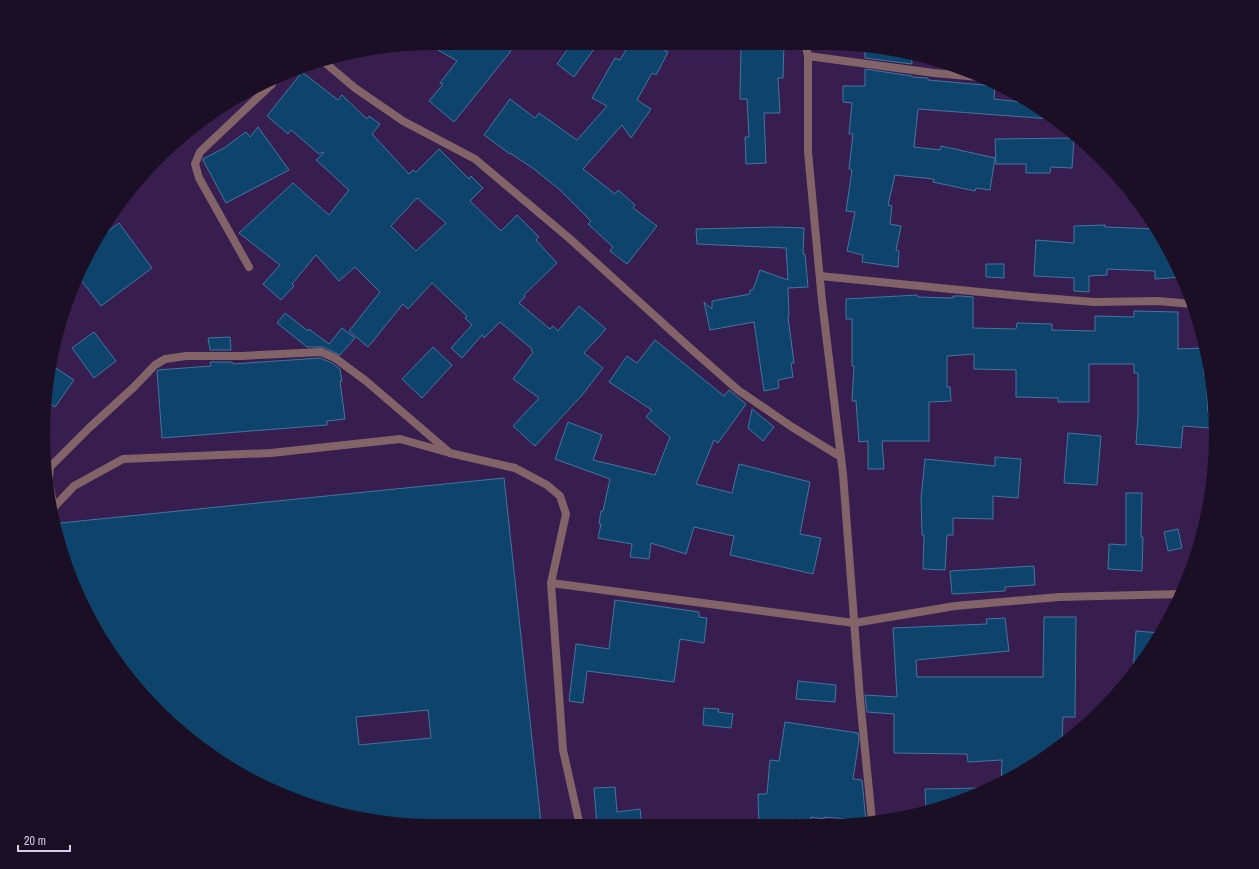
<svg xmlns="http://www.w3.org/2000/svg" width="1259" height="869" font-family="'Archivo Narrow',sans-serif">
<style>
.building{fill:#0e446c;stroke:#4375a1;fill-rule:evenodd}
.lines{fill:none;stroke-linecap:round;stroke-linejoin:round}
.service{stroke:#816368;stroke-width:8}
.minor{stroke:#816368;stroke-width:8}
</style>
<rect width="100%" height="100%" fill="#381e4e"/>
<g class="building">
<polygon points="434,43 501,43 511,51 454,122 429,101 443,84 440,83 457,61 428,44"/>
<polygon points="572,43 580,43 594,49 574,77 557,64"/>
<polygon points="630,43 651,43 668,52 656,75 652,73 637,100 651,109 631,138 622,125 583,169 615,194 618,190 635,205 633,208 657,226 627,264 610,251 613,247 588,224 591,221 560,190 534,169 510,153 510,154 484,135 510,99 535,118 539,113 577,140 607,106 592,98 615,58 620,60"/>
<polygon points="741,43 784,43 783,78 778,78 780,113 764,113 766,163 746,164 745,137 749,137 747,99 740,99"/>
<polygon points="865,47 901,50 911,53 912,64 865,58"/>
<polygon points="865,69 912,76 912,77 928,78 928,80 995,86 994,99 1030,103 1051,119 918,109 914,147 940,150 941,146 995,158 990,190 976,188 975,191 933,182 934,179 895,175 888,205 892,206 890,224 901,226 896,250 899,251 898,267 862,262 863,255 847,251 855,212 846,211 852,170 849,169 853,134 849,134 852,103 843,102 843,86 865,86"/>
<path d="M 302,72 L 338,100 L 342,95 L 367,119 L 369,116 L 380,124 L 372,134 L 409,174 L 413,170 L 416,172 L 439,149 L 469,179 L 471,176 L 483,188 L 470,201 L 501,231 L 517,215 L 539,237 L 536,240 L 557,263 L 524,295 L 525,297 L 519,303 L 550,329 L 553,326 L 558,331 L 579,306 L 606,329 L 584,353 L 603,368 L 583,394 L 535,446 L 513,426 L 539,398 L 513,379 L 533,352 L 531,350 L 532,349 L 500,322 L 484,338 L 482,335 L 462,358 L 451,348 L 472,325 L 465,318 L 467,316 L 432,283 L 408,309 L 403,304 L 368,347 L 349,331 L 380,292 L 355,267 L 339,281 L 316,255 L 292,284 L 294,286 L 281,300 L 263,284 L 280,265 L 239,233 L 293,183 L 329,215 L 349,190 L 316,160 L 324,153 L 323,152 L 319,154 L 291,130 L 288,134 L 267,116 ZM 417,198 L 446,223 L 416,251 L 391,226 Z"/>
<polygon points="258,127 289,170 226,203 203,160 203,159 224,148 246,132 250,137"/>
<polygon points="1074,138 1072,168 1051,167 1050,173 1026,173 1026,164 996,164 995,139"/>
<polygon points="119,223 152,268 101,306 78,276 104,234"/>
<polygon points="1105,225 1105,227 1157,229 1182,277 1155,279 1155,271 1107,269 1107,275 1089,276 1089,292 1074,291 1074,278 1034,276 1036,240 1074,243 1074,226"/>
<polygon points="775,227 804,228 803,254 805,254 808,287 788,288 789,317 788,317 794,363 791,363 793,377 778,380 779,388 764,391 754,322 710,330 704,302 712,309 712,301 750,294 750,290 753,290 760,270 788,280 786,248 697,244 696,229"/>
<polygon points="986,264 1004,264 1004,278 986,277"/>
<polygon points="917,295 918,297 953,298 953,296 961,296 973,297 973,328 1016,329 1017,323 1052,324 1052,330 1095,331 1095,316 1134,317 1134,311 1178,312 1178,349 1203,348 1204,375 1206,374 1208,412 1211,413 1210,428 1183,426 1181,448 1136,444 1138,416 1138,373 1134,373 1134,364 1089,364 1089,402 1058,402 1058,398 1016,397 1016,370 974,369 974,354 947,356 947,387 950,387 951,401 929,402 929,441 882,441 884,469 868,469 868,441 859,442 856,401 852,401 854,366 852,366 852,319 846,319 846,299"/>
<polygon points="285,313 308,331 309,329 329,344 342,328 355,338 340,355 323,347 307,347 277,323"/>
<polygon points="94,332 116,361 94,378 72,348"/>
<polygon points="230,337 231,350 210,350 208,338"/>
<polygon points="655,340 724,396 729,390 746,404 718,443 714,440 696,484 732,493 739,464 810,482 800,534 821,538 813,574 730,555 734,536 694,527 686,554 651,543 649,559 630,557 632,544 598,538 601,524 599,524 601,511 603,511 610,479 555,459 568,422 602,435 593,460 655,475 670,437 646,417 652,410 609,382 627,356 637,363"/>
<polygon points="433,347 452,365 422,398 402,379"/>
<polygon points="320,358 332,363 340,369 342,381 340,381 345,419 327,421 327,425 162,438 157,371 158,370 211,366 210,362 232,362 233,364"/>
<polygon points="51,365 74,380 55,407 47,402 46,384"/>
<polygon points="752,409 774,427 763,441 748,428"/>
<polygon points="1068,433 1101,436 1097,485 1064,483"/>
<polygon points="995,457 1021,459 1018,498 993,496 993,519 953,518 953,535 947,535 945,570 923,569 924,535 922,535 921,498 925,459 995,466"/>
<path d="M 504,478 L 541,823 L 510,826 L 434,826 L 358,818 L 284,796 L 217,760 L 158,711 L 83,608 L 63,548 L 60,523 ZM 428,710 L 431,738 L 359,745 L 356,717 Z"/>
<polygon points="1126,493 1142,493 1141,537 1143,537 1142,571 1108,569 1109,544 1126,545"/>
<polygon points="1178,529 1182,548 1168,551 1164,532"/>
<polygon points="1034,566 1035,585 1005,587 1005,591 952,594 950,571"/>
<polygon points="615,600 699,612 699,617 707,618 704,643 680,639 674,682 587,671 583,703 569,701 576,644 609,649"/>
<polygon points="1044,617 1076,617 1075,717 1063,717 1062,740 1001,783 1002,760 968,762 967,754 894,753 894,714 867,712 865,695 897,697 893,628 987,624 986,619 1005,618 1009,651 916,660 917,677 1043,677"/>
<polygon points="1136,631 1160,633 1150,652 1133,673"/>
<polygon points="798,681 836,685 835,702 796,699"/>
<polygon points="704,708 719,709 718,712 733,714 731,728 703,725"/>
<polygon points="785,722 858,733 859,740 853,779 862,780 866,821 824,817 824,819 811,817 811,821 791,819 790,826 759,826 758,794 767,794 770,760 779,761"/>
<polygon points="615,787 617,812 640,809 642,826 597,826 594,788"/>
<polygon points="982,788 982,791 926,810 925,789"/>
</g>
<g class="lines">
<g class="service">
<polyline points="49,477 50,467 89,428 134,387 155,365 165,359 186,356 241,356 321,352 335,358 366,381 450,453"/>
<polyline points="50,488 54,507"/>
</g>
<g class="minor">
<polyline points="805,43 808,56 808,152 822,301 843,474 860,699 872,821"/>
<polyline points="808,56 934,73 979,77"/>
<polyline points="323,61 355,88 403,121 475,159 569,238 689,347 738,390 792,427 841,457"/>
<polyline points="249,267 199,178 195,164 200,152 272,84"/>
<polyline points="820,276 1031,297 1094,302 1158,301 1192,304"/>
<polyline points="52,516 54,507 74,486 123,459 271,453 400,439 450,453 515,468 547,485 560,496 566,514 551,583 563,750 580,826"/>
<polyline points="551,583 854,623 955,606 1059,597 1181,594"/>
</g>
</g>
<path d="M0 0H1259V869H0ZM434 50H825A384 384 0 0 1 1209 434V435A384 384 0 0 1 825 819H434A384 384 0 0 1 50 435V434A384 384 0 0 1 434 50Z" fill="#1a0f24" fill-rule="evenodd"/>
<path d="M18 845v6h52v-6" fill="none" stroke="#d9cbe9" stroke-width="2"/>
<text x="24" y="845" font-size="12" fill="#d9cbe9" stroke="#1a0f24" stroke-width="3" paint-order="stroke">20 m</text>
</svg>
